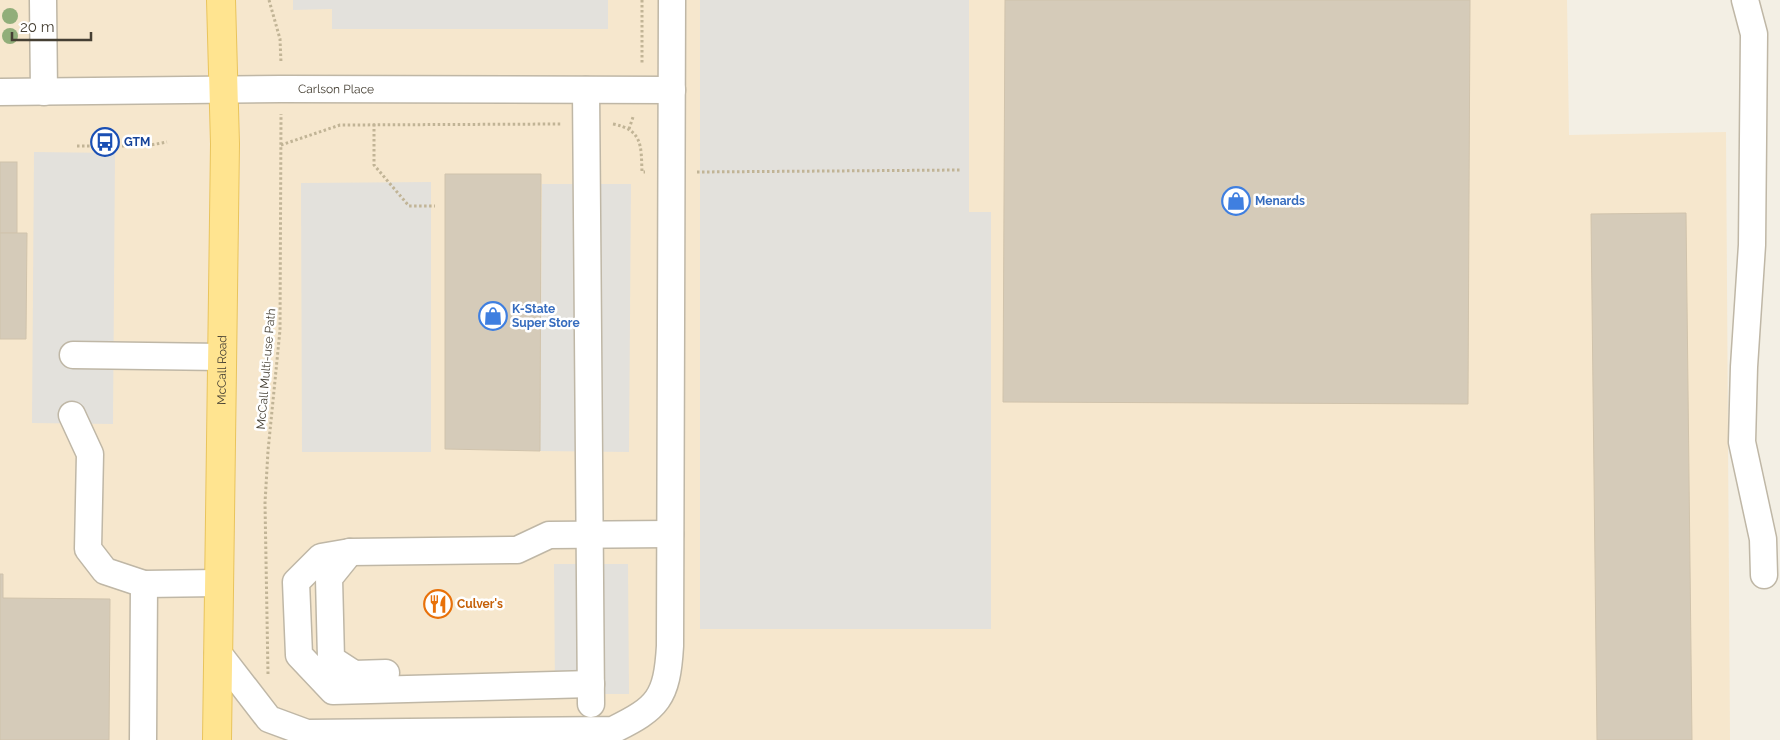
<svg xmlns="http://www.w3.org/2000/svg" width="1780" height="740" font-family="Raleway,sans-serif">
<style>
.commercial{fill:#f6e7cd}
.parking{fill:#e3e1dc}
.building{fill:#d5cbb9;stroke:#d0c3ac}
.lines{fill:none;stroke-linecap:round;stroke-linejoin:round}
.minor-casing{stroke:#bfb7a6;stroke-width:29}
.major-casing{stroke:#e9c45c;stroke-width:30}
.path{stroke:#c1b496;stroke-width:3;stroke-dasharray:2.5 2.5;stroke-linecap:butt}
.minor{stroke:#fff;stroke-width:26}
.major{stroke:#ffe490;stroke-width:28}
.tree{fill:#91ae7a}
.labels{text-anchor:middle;stroke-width:5;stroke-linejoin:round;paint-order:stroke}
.street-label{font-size:12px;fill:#453f33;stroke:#fff}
.transit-label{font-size:12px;font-weight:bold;fill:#164399;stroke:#fff;text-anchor:start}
.shop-label{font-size:12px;font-weight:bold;fill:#366cbe;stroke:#fff;text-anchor:start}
.food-label{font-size:12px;font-weight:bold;fill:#c56008;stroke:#fff;text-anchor:start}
</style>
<rect width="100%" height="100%" fill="#f3efe4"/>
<polygon class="commercial" points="0,0 1567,0 1569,135 1726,132 1730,740 0,740"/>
<g class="parking">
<polygon points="293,0 608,0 608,29 332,29 332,9 293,10"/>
<polygon points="700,0 969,0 969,212 991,212 991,629 700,629"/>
<polygon points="34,152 115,153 113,424 32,423"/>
<polygon points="431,182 431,452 302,452 301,183"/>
<polygon points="542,184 631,184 629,452 540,451"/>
<polygon points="554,564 628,564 629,694 555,694"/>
</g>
<g class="building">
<polygon points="1005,0 1470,0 1468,404 1003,402"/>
<rect x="0" y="162" width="17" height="71"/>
<polygon points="445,174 541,174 540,451 445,449"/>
<polygon points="1686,213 1692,740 1597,740 1591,214"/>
<polygon points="0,233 27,233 26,339 0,339"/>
<polygon points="0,574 3,574 3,598 110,599 109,740 0,740"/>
</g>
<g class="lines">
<defs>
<g id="minor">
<polyline points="43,0 44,92"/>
<polyline points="1745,0 1754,34 1752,245 1744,367 1742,442 1763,539 1764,575"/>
<polyline points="586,90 591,704"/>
<path id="s1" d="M 0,92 L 281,89 L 672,90"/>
<polyline points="73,355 222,357"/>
<polyline points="72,415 90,454 88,549 105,571 144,584 219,583"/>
<polyline points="350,552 329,578 331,659 354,674 386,673"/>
<path d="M 218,653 L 269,719 L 307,733 L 613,730 C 658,708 667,698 670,646 L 672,0"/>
<polyline points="591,684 333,691 299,655 296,582 321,557 350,552 517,550 549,535 670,534"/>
<polyline points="143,740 144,584"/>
</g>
<g id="major">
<path id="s2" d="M 217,740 L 225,144 L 221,0"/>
</g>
</defs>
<use href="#minor" class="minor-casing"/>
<use href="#major" class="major-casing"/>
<g class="path">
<polyline points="269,0 280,39 281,63"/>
<polyline points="642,0 642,64"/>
<polyline points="374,124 374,165 409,206 435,206"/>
<path d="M 613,124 C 643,130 641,146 642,172 L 645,172"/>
<polyline points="629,129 633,117"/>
<polyline points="281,145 340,125 562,124"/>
<polyline points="77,146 145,146 167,142"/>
<polyline points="697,172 960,170"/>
<polyline points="268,674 265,503 268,451 280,330 281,114"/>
</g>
<use href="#minor" class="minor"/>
<use href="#major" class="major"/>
</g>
<g class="tree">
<circle cx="10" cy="16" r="8"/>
<circle cx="10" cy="36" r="8"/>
</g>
<defs>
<symbol id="bus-ring" viewBox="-11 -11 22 22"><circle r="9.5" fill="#fff" stroke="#1a4fb4" stroke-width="1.5"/><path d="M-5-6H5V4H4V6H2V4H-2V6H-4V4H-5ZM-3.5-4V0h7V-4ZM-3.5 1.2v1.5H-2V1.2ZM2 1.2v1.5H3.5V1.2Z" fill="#1a4fb4"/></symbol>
<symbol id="shop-ring" viewBox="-11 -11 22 22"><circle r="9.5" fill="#fff" stroke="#3f7fe0" stroke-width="1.5"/><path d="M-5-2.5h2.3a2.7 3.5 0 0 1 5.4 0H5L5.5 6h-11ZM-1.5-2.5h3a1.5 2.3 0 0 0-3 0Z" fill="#3f7fe0"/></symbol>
<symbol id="restaurant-ring" viewBox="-11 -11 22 22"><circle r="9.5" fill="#fff" stroke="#e8710a" stroke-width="1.5"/><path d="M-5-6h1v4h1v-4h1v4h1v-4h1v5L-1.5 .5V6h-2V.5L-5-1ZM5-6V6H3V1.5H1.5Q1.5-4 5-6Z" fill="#e8710a"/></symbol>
</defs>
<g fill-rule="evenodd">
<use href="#bus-ring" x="89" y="126" width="32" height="32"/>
<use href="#shop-ring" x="1220" y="185" width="32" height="32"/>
<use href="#shop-ring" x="477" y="300" width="32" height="32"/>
<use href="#restaurant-ring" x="422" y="588" width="32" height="32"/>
</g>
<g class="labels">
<g class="street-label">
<text dy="4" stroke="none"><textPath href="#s1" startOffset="336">Carlson Place</textPath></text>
<text transform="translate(266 369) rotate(-85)" y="4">McCall Multi-use Path</text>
<text dy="4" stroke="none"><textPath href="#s2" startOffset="370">McCall Road</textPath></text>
</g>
<g class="transit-label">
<text x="124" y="146">GTM</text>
</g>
<g class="shop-label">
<text x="1255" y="205">Menards</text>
<text x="512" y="313">K-State<tspan x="512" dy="14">Super Store</tspan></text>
</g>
<g class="food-label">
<text x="457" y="608">Culver's</text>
</g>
</g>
<path d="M12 32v8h79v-8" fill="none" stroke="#453f33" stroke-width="2.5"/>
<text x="20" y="32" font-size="15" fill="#453f33" stroke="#ffffff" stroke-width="4" paint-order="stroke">20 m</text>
</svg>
